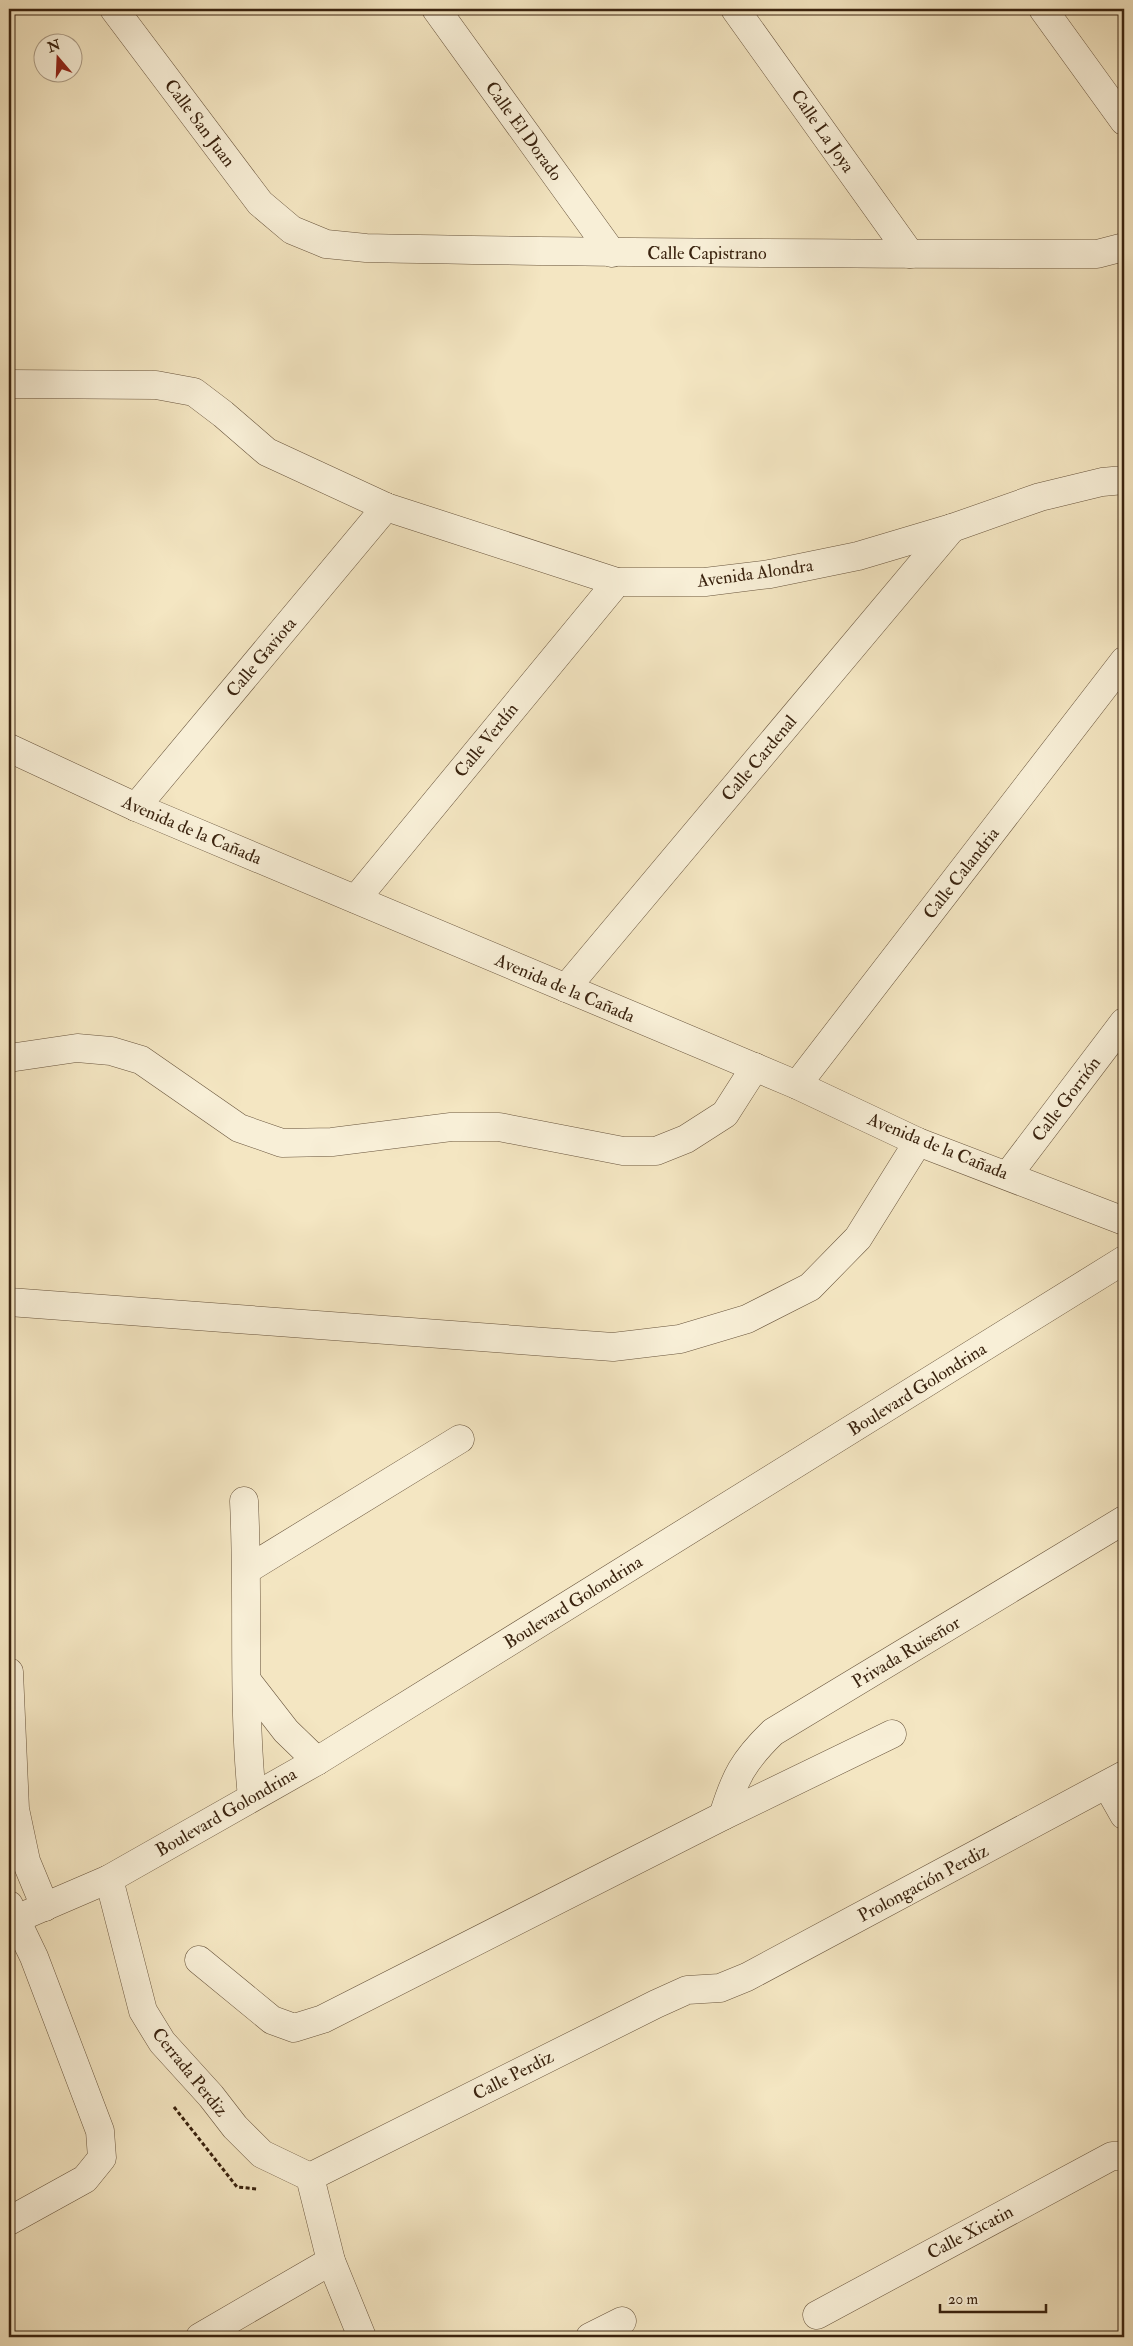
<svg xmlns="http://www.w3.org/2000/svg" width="1133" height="2346" font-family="'IM FELL Double Pica',serif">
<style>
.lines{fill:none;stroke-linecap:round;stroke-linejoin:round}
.street-casing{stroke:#68543c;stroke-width:29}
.path{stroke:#3a230f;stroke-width:3;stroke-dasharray:4 2.5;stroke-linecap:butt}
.street{stroke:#f8efd7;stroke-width:28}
.labels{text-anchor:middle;stroke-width:4;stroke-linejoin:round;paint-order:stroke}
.street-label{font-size:18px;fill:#3a230f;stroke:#f8efd7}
</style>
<rect width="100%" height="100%" fill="#f4e6c2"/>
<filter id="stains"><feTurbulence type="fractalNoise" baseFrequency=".004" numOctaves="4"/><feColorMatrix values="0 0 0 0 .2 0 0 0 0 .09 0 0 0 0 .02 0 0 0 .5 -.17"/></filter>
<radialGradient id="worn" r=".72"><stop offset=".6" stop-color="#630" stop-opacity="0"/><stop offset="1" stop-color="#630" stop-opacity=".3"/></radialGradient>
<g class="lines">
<defs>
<g id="street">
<path d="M 114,9 L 260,203 L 292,230 L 326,244 L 366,248 C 610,253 853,254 1097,254 L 1124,247"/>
<polyline points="436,9 612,253"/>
<polyline points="735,9 910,254"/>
<polyline points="1043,9 1124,121"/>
<polyline points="9,384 156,385 194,392 223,414 267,452 386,507 617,582 705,582 770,574 858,556 952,528 1040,497 1102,482 1124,480"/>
<polyline points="9,748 136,807 797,1085 918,1142 1124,1221"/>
<polyline points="136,807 386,507"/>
<polyline points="356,899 617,582"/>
<polyline points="566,988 952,528"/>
<polyline points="9,1058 77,1048 111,1051 141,1060 239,1128 282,1143 332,1142 451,1127 499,1127 623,1151 656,1151 686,1139 725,1114 755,1067"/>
<polyline points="797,1085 1124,661"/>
<polyline points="1008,1175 1124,1022"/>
<polyline points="9,1302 613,1347 680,1339 747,1319 810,1287 858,1238 918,1142"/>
<path d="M 244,1501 C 249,1599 242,1700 252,1797"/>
<polyline points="248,1569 460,1439"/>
<polyline points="9,1672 15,1809 26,1861 45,1907"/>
<polyline points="248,1682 286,1731 317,1761"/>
<polyline points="1107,1785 1124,1815"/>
<path d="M 723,1816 C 735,1777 743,1761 773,1732 L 1124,1520"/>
<polyline points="109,1879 143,2011 162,2042 211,2096 235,2127 262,2154 310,2177 331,2261 362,2337"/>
<polyline points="9,1905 34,1957 100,2131 102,2158 85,2179 9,2221"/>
<polyline points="9,1922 109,1879 317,1761 1124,1260"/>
<polyline points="199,1960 272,2020 294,2028 323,2019 723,1816 892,1734"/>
<polyline points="310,2177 656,2004 687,1990 720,1988 747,1977 1124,1775"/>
<polyline points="817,2315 1112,2156 1124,2156"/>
<polyline points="200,2337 331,2261"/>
<polyline points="590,2337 622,2321"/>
</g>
</defs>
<use href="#street" class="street-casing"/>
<polyline class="path" points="174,2107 237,2187 257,2189"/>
<use href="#street" class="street"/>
</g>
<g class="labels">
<g class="street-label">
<text transform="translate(200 123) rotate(53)" y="6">Calle San Juan</text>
<text transform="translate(524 131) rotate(54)" y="6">Calle El Dorado</text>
<text transform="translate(823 131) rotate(55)" y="6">Calle La Joya</text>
<text x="707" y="259">Calle Capistrano</text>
<text transform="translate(755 573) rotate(-8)" y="6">Avenida Alondra</text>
<text transform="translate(261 657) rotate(-50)" y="6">Calle Gaviota</text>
<text transform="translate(486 740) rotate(-51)" y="6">Calle Verdín</text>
<text transform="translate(759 758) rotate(-50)" y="6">Calle Cardenal</text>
<text transform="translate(192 830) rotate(23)" y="6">Avenida de la Cañada</text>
<text transform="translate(961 873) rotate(-52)" y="6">Calle Calandria</text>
<text transform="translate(565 988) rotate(23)" y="6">Avenida de la Cañada</text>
<text transform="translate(1066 1099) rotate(-53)" y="6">Calle Gorrión</text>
<text transform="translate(938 1146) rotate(22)" y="6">Avenida de la Cañada</text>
<text transform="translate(917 1389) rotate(-32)" y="6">Boulevard Golondrina</text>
<text transform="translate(573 1602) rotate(-32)" y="6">Boulevard Golondrina</text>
<text transform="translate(906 1652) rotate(-31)" y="6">Privada Ruiseñor</text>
<text transform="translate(226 1812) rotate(-30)" y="6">Boulevard Golondrina</text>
<text transform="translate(923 1883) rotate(-28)" y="6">Prolongación Perdiz</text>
<text transform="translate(190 2072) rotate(51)" y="6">Cerrada Perdiz</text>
<text transform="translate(513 2075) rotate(-27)" y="6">Calle Perdiz</text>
<text transform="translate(970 2232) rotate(-28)" y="6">Calle Xicatin</text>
</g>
</g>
<rect width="1133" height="2346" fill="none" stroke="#f4e6c2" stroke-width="30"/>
<rect x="10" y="10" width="1113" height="2326" fill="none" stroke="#3a230f" stroke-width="2.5"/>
<rect x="15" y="15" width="1103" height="2316" fill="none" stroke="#3a230f"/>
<g transform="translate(58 58) rotate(341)"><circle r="24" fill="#f8efd7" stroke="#ac9d87"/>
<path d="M0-4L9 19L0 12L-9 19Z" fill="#8f2418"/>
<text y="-8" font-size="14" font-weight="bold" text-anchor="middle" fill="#3a230f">N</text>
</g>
<path d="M940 2304v8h106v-8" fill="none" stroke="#3a230f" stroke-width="2.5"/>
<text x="948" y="2304" font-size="15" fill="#3a230f" stroke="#f8efd7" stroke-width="4" paint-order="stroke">20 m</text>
<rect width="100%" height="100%" filter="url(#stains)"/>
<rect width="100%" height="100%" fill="url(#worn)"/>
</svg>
